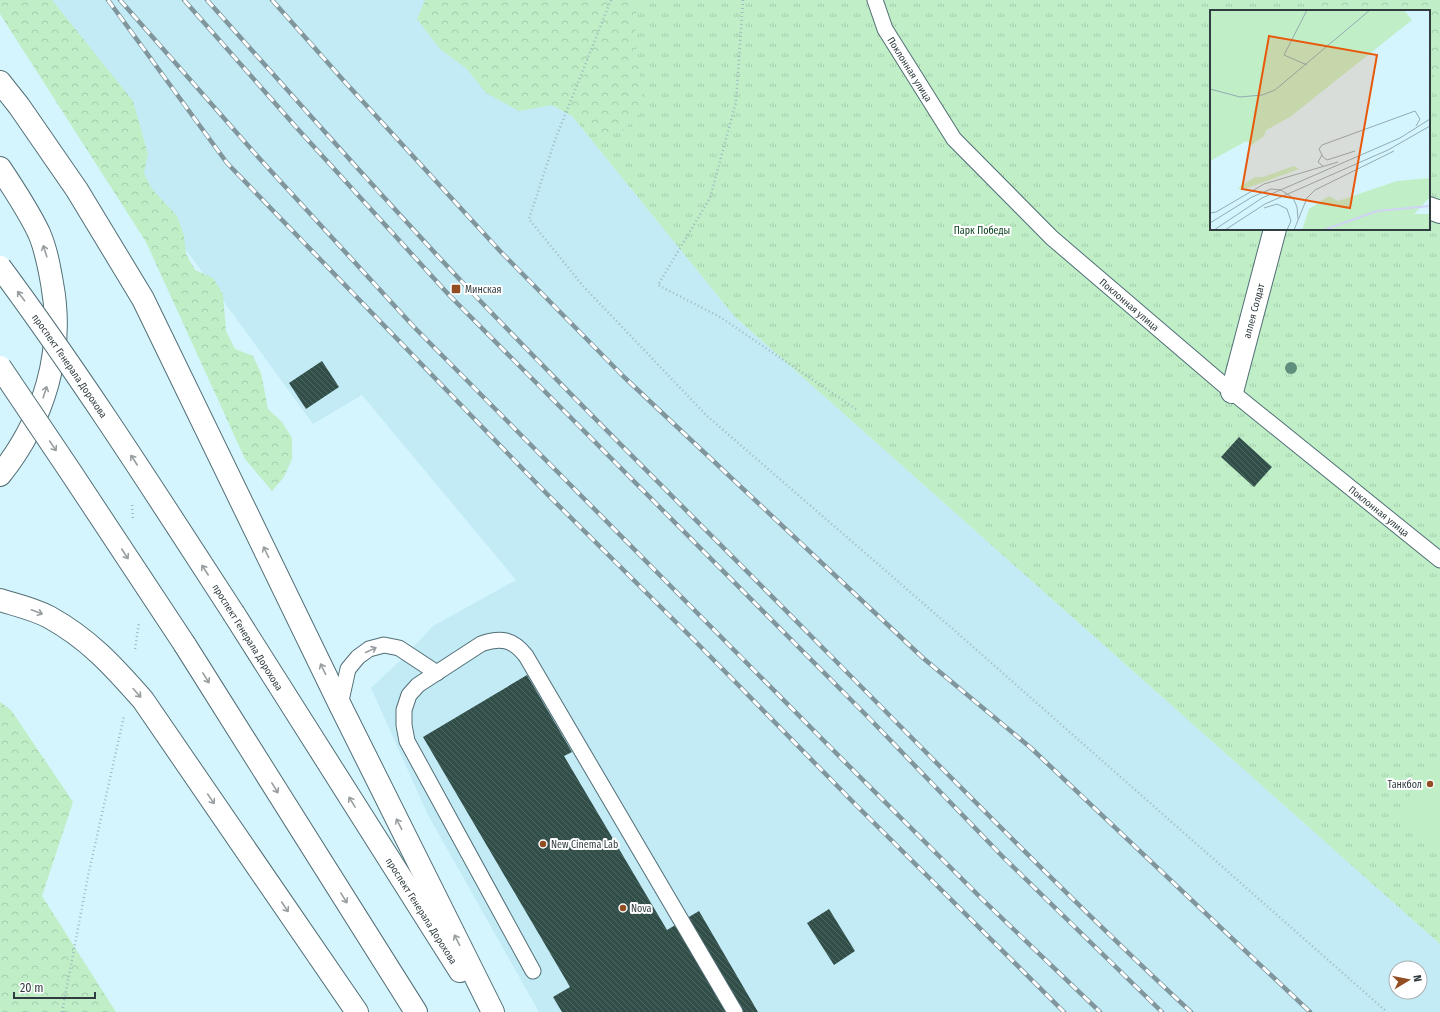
<svg xmlns="http://www.w3.org/2000/svg" width="1440" height="1012" font-family="'Fira Sans Condensed',sans-serif">
<style>
.built{fill:#c2ebf6;fill-rule:evenodd}
.grass{fill:url(#grass-tufts);fill-rule:evenodd}
.forest{fill:url(#forest-crowns)}
.garden{fill:#bfeec7}
.building{fill:url(#building-back-hatch)}
.lines{fill:none;stroke-linecap:round;stroke-linejoin:round}
.service-casing{stroke:#526e76;stroke-width:17}
.pedestrian-casing{stroke:#526e76;stroke-width:24}
.secondary-casing{stroke:#526e76;stroke-width:24}
.path{stroke:#9fb9c0;stroke-width:2.5;stroke-dasharray:1 3;stroke-linecap:butt}
.service{stroke:#fff;stroke-width:15}
.pedestrian{stroke:#fff;stroke-width:22}
.secondary{stroke:#fff;stroke-width:22}
.rail-casing{stroke:#80969c;stroke-width:4.5}
.rail{stroke:#fff;stroke-width:3;stroke-dasharray:9;stroke-linecap:butt}
.secondary-bridge-casing{stroke:#526e76;stroke-width:24;stroke-linecap:butt}
.secondary-bridge{stroke:#fff;stroke-width:22}
.tree{fill:#608f7e}
.oneway{stroke:#989ea0}
.poi-dot{fill:#924e22;stroke:#fff;stroke-width:1.5}
.labels{text-anchor:middle;stroke-width:4;stroke-linejoin:round;paint-order:stroke}
.street-label{font-size:10px;fill:#303c40;stroke:#fff}
.park-label{font-size:10px;fill:#003c15;stroke:#fff}
.poi-label{font-size:10px;fill:#303c40;stroke:#fff;text-anchor:start}
.inset-river{fill:none;stroke:#d1d3f5;stroke-width:2}
.inset-road{fill:none;stroke:#93abb2;stroke-width:1}
.view{fill:#e8590c;fill-opacity:0.15;stroke:#e8590c;stroke-width:2}
.inset-edge{fill:none;stroke:#303c40;stroke-width:2}
</style>
<defs>
<pattern id="grass-tufts" width="24" height="20" patternUnits="userSpaceOnUse"><rect width="24" height="20" fill="#bfeec7"/><path d="M3 7l-1-3M5 7V3M7 7l1-3M15 17l-1-3M17 17v-4M19 17l1-3" fill="none" stroke="#a4cdac"/></pattern>
<pattern id="forest-crowns" width="20" height="18" patternUnits="userSpaceOnUse"><rect width="20" height="18" fill="#bfeec7"/><path d="M2 6a3 3 0 1 1 6 0M12 15a3 3 0 1 1 6 0" fill="none" stroke="#a4cdac"/></pattern>
<pattern id="building-back-hatch" width="6" height="6" patternUnits="userSpaceOnUse"><rect width="6" height="6" fill="#314e49"/><path d="M-1 5l2 2M0 0l6 6M5-1l2 2" fill="none" stroke="#4e6662"/></pattern>
</defs>
<rect width="100%" height="100%" fill="#d5f5fe"/>
<path class="built" d="M 4,0 L 478,0 L 735,317 L 1440,944 L 1440,1012 L 539,1012 L 428,815 L 371,688 L 407,654 L 433,626 L 516,580 L 362,395 L 313,424 ZM 1396,968 L 1420,968 L 1420,992 L 1396,992 Z"/>
<path class="grass" d="M 478,0 L 1440,0 L 1440,944 L 735,317 ZM 1211,11 L 1429,11 L 1429,229 L 1211,229 Z"/>
<g class="forest">
<polygon points="0,0 52,0 133,101 148,154 144,173 152,189 177,216 184,235 186,254 195,270 213,278 223,294 226,331 235,349 253,356 261,373 268,409 282,422 292,438 292,459 284,477 272,491 245,459 146,242 0,14"/>
<polygon points="425,0 645,0 635,15 636,47 644,109 622,131 603,133 552,105 519,111 486,93 467,69 440,49 417,19"/>
<polygon points="1316,0 1440,0 1440,83 1429,70 1429,11 1324,11"/>
<polygon points="0,702 11,710 73,802 42,896 116,1012 0,1012"/>
</g>
<polygon class="garden" points="1440,758 1440,844 1398,810"/>
<g class="building">
<polygon points="322,361 339,387 306,409 289,383"/>
<polygon points="1239,437 1272,467 1254,487 1221,457"/>
<polygon points="527,675 572,752 564,756 667,930 699,911 758,1012 562,1012 553,997 570,987 423,737"/>
<polygon points="829,909 855,951 834,965 807,923"/>
</g>
<g class="lines">
<defs>
<g id="service">
<path id="s1" d="M 875,0 L 885,29 L 954,139 L 1052,238 L 1232,392 L 1440,560"/>
<polyline points="340,705 348,669 358,657 369,649 384,645 399,648 437,673"/>
<path d="M 533,971 L 407,741 L 404,725 L 404,710 L 409,695 L 418,685 L 481,644 C 501,637 513,639 526,656 L 735,1012"/>
</g>
<g id="pedestrian">
<polyline points="1429,208 1440,212"/>
<path id="s2" d="M 1232,392 L 1275,229"/>
</g>
<g id="secondary">
<polyline points="0,82 19,106 77,190 143,299 340,705 493,1012"/>
<path d="M 0,168 C 14,189 28,210 39,233 C 46,249 49,266 52,283 C 65,352 44,420 0,475"/>
<path d="M 0,600 C 16,605 34,609 49,617 C 89,639 114,667 143,700 L 357,1012"/>
<path id="s3" d="M 234,614 L 460,971"/>
<polyline points="185,645 416,1012"/>
</g>
</defs>
<use href="#service" class="service-casing"/>
<use href="#pedestrian" class="pedestrian-casing"/>
<use href="#secondary" class="secondary-casing"/>
<g class="path">
<polyline points="611,0 555,140 529,219 583,286 707,416 954,630 1387,1012"/>
<polyline points="743,0 736,102 710,198 658,285 720,317 856,409"/>
<polyline points="132,505 133,520"/>
<polyline points="135,649 139,622"/>
<polyline points="62,1012 88,876 124,716"/>
</g>
<use href="#service" class="service"/>
<use href="#pedestrian" class="pedestrian"/>
<use href="#secondary" class="secondary"/>
<defs>
<g id="rail">
<polyline points="108,0 227,163 547,494 696,642 852,801 1064,1012"/>
<polyline points="120,0 259,158 414,327 835,752 983,900 1100,1012"/>
<polyline points="184,0 296,127 449,295 867,716 1003,857 1162,1012"/>
<path d="M 207,0 C 292,95 377,192 464,284 C 578,404 697,520 813,638 C 938,764 1061,891 1191,1012"/>
<polyline points="272,0 344,81 500,251 624,377 923,658 1031,748 1310,1012"/>
</g>
</defs>
<use href="#rail" class="rail-casing"/>
<use href="#rail" class="rail"/>
<defs>
<g id="secondary-bridge">
<path id="s4" d="M 0,267 C 83,379 158,497 234,614"/>
<polyline points="0,367 72,474 185,645"/>
</g>
</defs>
<use href="#secondary-bridge" class="secondary-bridge-casing"/>
<use href="#secondary-bridge" class="secondary-bridge"/>
</g>
<circle class="tree" cx="1291" cy="368" r="6"/>
<defs><path id="oneway-shaft" d="M-6 0H5M1.5-3L5.5 0L1.5 3" fill="none" stroke-width="1.6" stroke-linecap="round" stroke-linejoin="round"/></defs>
<g class="oneway">
<use href="#oneway-shaft" transform="translate(45 251) rotate(-108)"/>
<use href="#oneway-shaft" transform="translate(21 296) rotate(-127)"/>
<use href="#oneway-shaft" transform="translate(45 392) rotate(-72)"/>
<use href="#oneway-shaft" transform="translate(53 446) rotate(56)"/>
<use href="#oneway-shaft" transform="translate(134 460) rotate(-123)"/>
<use href="#oneway-shaft" transform="translate(266 552) rotate(-116)"/>
<use href="#oneway-shaft" transform="translate(125 554) rotate(57)"/>
<use href="#oneway-shaft" transform="translate(205 570) rotate(-123)"/>
<use href="#oneway-shaft" transform="translate(37 612) rotate(21)"/>
<use href="#oneway-shaft" transform="translate(371 650) rotate(-25)"/>
<use href="#oneway-shaft" transform="translate(323 669) rotate(-116)"/>
<use href="#oneway-shaft" transform="translate(206 678) rotate(58)"/>
<use href="#oneway-shaft" transform="translate(137 693) rotate(48)"/>
<use href="#oneway-shaft" transform="translate(275 788) rotate(58)"/>
<use href="#oneway-shaft" transform="translate(211 799) rotate(56)"/>
<use href="#oneway-shaft" transform="translate(352 802) rotate(-122)"/>
<use href="#oneway-shaft" transform="translate(399 824) rotate(-117)"/>
<use href="#oneway-shaft" transform="translate(344 898) rotate(58)"/>
<use href="#oneway-shaft" transform="translate(285 907) rotate(56)"/>
<use href="#oneway-shaft" transform="translate(457 940) rotate(-117)"/>
</g>
<g class="poi-dot">
<rect x="451" y="284" width="10" height="10" rx="2"/>
<circle cx="1430" cy="784" r="4"/>
<circle cx="543" cy="844" r="4"/>
<circle cx="623" cy="908" r="4"/>
</g>
<g class="labels">
<g class="street-label">
<text dy="4" stroke="none"><textPath href="#s1" startOffset="78">Поклонная улица</textPath></text>
<text dy="4" stroke="none"><textPath href="#s1" startOffset="402">Поклонная улица</textPath></text>
<text dy="4" stroke="none"><textPath href="#s2" startOffset="84">аллея Солдат</textPath></text>
<text dy="4" stroke="none"><textPath href="#s4" startOffset="121">проспект Генерала Дорохова</textPath></text>
<text dy="4" stroke="none"><textPath href="#s1" startOffset="726">Поклонная улица</textPath></text>
<text transform="translate(248 637) rotate(58)" y="4">проспект Генерала Дорохова</text>
<text dy="4" stroke="none"><textPath href="#s3" startOffset="351">проспект Генерала Дорохова</textPath></text>
</g>
<g class="park-label">
<text x="982" y="234">Парк Победы</text>
</g>
<g class="poi-label">
<text x="465" y="293">Минская</text>
<text x="1422" y="788" text-anchor="end">Танкбол</text>
<text x="551" y="848">New Cinema Lab</text>
<text x="631" y="912">Nova</text>
</g>
</g>
<g transform="translate(1210 10)">
<rect width="220" height="220" fill="#d5f5fe"/>
<path d="M 0,0 L 194,0 L 202,10 L 80,107 L 0,151 ZM 186,204 L 220,204 L 220,220 L 135,220 Z" fill="#bfeec7"/>
<path d="M 3,0 L 22,0 L 18,19 L 26,28 L 23,55 L 16,63 L 3,68 L 0,67 L 0,11 ZM 44,0 L 87,0 L 68,13 L 76,18 L 74,24 L 63,30 L 63,36 L 57,39 L 47,30 L 44,32 L 40,30 L 38,25 ZM 0,88 L 15,88 L 31,93 L 31,97 L 46,112 L 56,113 L 58,115 L 54,126 L 42,135 L 33,129 L 29,116 L 0,99 ZM 84,156 L 89,159 L 32,180 L 28,178 L 45,167 L 53,167 ZM 220,168 L 220,187 L 204,204 L 186,204 L 135,220 L 92,220 L 99,199 L 119,186 L 128,191 L 187,171 Z" fill="#bfeec7"/>
<path d="M 152,15 L 164,29 L 144,45 L 133,32 ZM 0,38 L 17,42 L 11,64 L 0,61 Z" fill="#bfeec7"/>
<path class="inset-river" d="M 114,220 L 167,201 L 220,196"/>
<path class="inset-road" d="M 97,55 L 74,45 L 97,0M 0,79 L 30,87 L 52,85 L 65,80 L 160,0M 145,141 L 117,150 L 113,147 L 109,139 L 112,135 L 205,101 L 210,109 L 206,116M 112,145 L 108,152 L 113,156M 54,198 L 67,194 L 77,199 L 81,211 L 77,220M 0,203 L 6,202 L 54,174 L 128,152M 0,213 L 42,187 L 61,179 L 71,180 L 83,188 L 87,197 L 88,209M 4,220 L 52,188 L 190,128 L 220,109M 15,220 L 55,194 L 178,140 L 220,116M 84,220 L 97,188 L 105,180 L 184,141"/>
<path class="view" d="M 59,26 L 167,45 L 140,198 L 32,179 Z"/>
<rect width="220" height="220" class="inset-edge"/>
</g>
<g transform="translate(1408 980) rotate(80)"><circle r="19" fill="#ffffff" stroke="#acb1b3"/>
<path d="M0-3L7 15L0 10L-7 15Z" fill="#924e22"/>
<text y="-6" font-size="11" font-weight="bold" text-anchor="middle" fill="#303c40">N</text>
</g>
<path d="M14 992v6h81v-6" fill="none" stroke="#303c40" stroke-width="2"/>
<text x="20" y="992" font-size="12" fill="#303c40" stroke="#ffffff" stroke-width="3" paint-order="stroke">20 m</text>
</svg>
